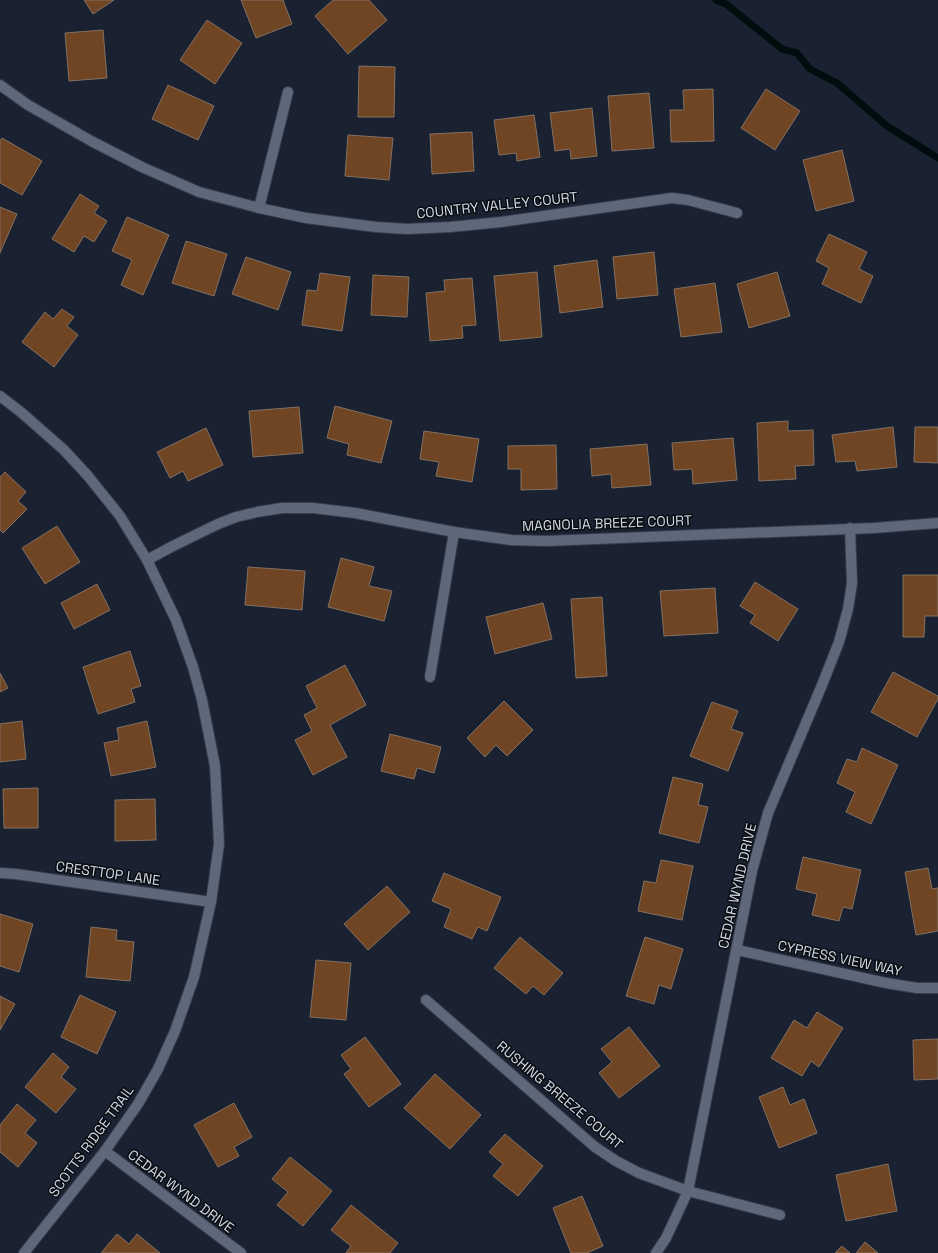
<svg xmlns="http://www.w3.org/2000/svg" width="938" height="1253" font-family="'Space Grotesk',sans-serif">
<style>
.lines{fill:none;stroke-linecap:round;stroke-linejoin:round}
.stream{stroke:#000d0f;stroke-width:7}
.building{fill:#704523;stroke:#837063}
.minor-casing{stroke:#363c49;stroke-width:12}
.minor{stroke:#5e687a;stroke-width:10}
.labels{text-anchor:middle;stroke-width:3;stroke-linejoin:round;paint-order:stroke}
.street-label{font-size:14px;fill:#d2d8e3;stroke:#080c12}
</style>
<rect width="100%" height="100%" fill="#1a2231"/>
<g class="lines">
<polyline class="stream" points="716,0 726,4 782,49 797,53 810,69 837,83 887,126 938,158"/>
</g>
<g class="building">
<polygon points="84,0 114,0 93,14"/>
<polygon points="241,0 283,0 292,24 256,38"/>
<polygon points="333,0 369,0 387,20 348,54 315,16"/>
<polygon points="207,20 242,43 215,84 180,60"/>
<polygon points="103,30 107,78 69,81 65,33"/>
<polygon points="359,66 395,67 394,117 358,117"/>
<polygon points="168,85 214,106 198,140 152,119"/>
<polygon points="713,89 714,141 671,142 670,110 684,110 683,90"/>
<polygon points="766,89 800,111 775,150 741,128"/>
<polygon points="649,93 654,148 612,151 608,96"/>
<polygon points="592,108 597,156 571,159 570,149 555,151 550,113"/>
<polygon points="534,115 540,157 517,161 516,153 499,155 494,120"/>
<polygon points="472,132 474,171 432,174 430,134"/>
<polygon points="348,135 393,138 389,180 345,176"/>
<polygon points="2,138 42,161 22,195 0,183 0,141"/>
<polygon points="842,150 854,201 816,211 803,160"/>
<polygon points="80,194 99,206 94,213 107,221 94,242 84,236 74,252 52,239"/>
<polygon points="0,207 17,214 0,253"/>
<polygon points="127,217 169,235 143,295 121,285 132,260 112,251"/>
<polygon points="829,234 867,252 859,269 873,276 861,303 822,284 829,268 816,261"/>
<polygon points="186,241 227,254 214,296 172,283"/>
<polygon points="654,252 658,295 617,299 613,257"/>
<polygon points="246,257 291,272 278,310 232,294"/>
<polygon points="597,260 603,307 560,313 554,266"/>
<polygon points="537,272 542,337 500,341 494,276"/>
<polygon points="777,272 790,316 749,328 737,284"/>
<polygon points="320,273 350,277 342,331 302,325 307,290 317,291"/>
<polygon points="373,275 409,277 407,317 371,315"/>
<polygon points="472,278 476,325 462,326 463,338 430,341 426,293 445,291 444,280"/>
<polygon points="715,283 722,332 681,337 674,289"/>
<polygon points="62,309 74,317 67,326 78,335 54,367 22,342 45,312 53,319"/>
<polygon points="335,406 392,421 381,463 347,455 349,444 327,438"/>
<polygon points="299,407 303,453 253,457 249,411"/>
<polygon points="788,421 788,431 813,430 814,465 795,466 796,479 759,481 757,423"/>
<polygon points="893,427 897,467 857,471 855,461 836,462 832,435"/>
<polygon points="915,427 938,427 938,463 914,462"/>
<polygon points="206,428 223,465 188,481 183,471 170,478 157,452"/>
<polygon points="424,431 479,439 472,482 436,476 439,462 420,459"/>
<polygon points="733,438 737,480 693,484 692,469 674,470 672,443"/>
<polygon points="647,444 651,485 612,488 611,474 592,476 590,449"/>
<polygon points="556,445 557,489 521,490 521,469 508,469 508,446"/>
<polygon points="5,472 26,492 18,501 27,509 3,533 0,530 0,477"/>
<polygon points="57,526 80,562 45,584 22,548"/>
<polygon points="341,558 374,567 369,586 392,591 384,621 328,607"/>
<polygon points="248,567 305,571 302,610 245,605"/>
<polygon points="903,575 938,575 938,616 925,616 924,637 903,637"/>
<polygon points="755,582 798,609 778,641 750,623 755,615 740,606"/>
<polygon points="97,584 110,610 74,629 61,603"/>
<polygon points="715,588 718,633 664,636 660,591"/>
<polygon points="602,597 607,676 576,678 571,599"/>
<polygon points="543,603 552,639 495,654 486,617"/>
<polygon points="130,651 141,686 131,689 135,702 98,714 83,667"/>
<polygon points="345,665 366,705 330,725 347,757 313,775 295,740 312,731 304,715 317,708 306,686"/>
<polygon points="893,672 938,696 938,699 917,737 871,712"/>
<polygon points="0,673 8,688 0,692"/>
<polygon points="504,701 533,730 507,756 496,745 485,757 467,738"/>
<polygon points="712,702 738,711 731,729 743,733 728,771 690,756"/>
<polygon points="22,721 26,759 0,762 0,724"/>
<polygon points="147,721 156,767 111,776 104,743 119,740 117,728"/>
<polygon points="390,734 441,747 434,773 417,768 414,779 381,771"/>
<polygon points="862,748 898,765 871,824 846,812 855,792 837,783 847,759 857,762"/>
<polygon points="673,777 703,784 698,805 708,807 699,843 659,833"/>
<polygon points="38,788 38,828 4,828 3,789"/>
<polygon points="155,799 156,840 115,841 115,800"/>
<polygon points="803,857 861,870 852,909 843,907 839,921 812,915 817,894 796,889"/>
<polygon points="661,860 693,866 682,920 638,911 644,881 656,883"/>
<polygon points="928,868 932,889 938,888 938,931 916,935 905,872"/>
<polygon points="444,873 501,897 487,931 478,927 472,939 444,927 451,909 432,901"/>
<polygon points="387,886 410,912 368,950 344,924"/>
<polygon points="0,914 33,924 19,972 0,966"/>
<polygon points="91,927 117,930 116,940 134,942 130,981 86,977"/>
<polygon points="520,937 563,973 544,995 533,986 526,994 494,968"/>
<polygon points="645,937 683,949 671,989 659,985 654,1004 626,996"/>
<polygon points="316,960 351,963 346,1020 310,1017"/>
<polygon points="80,995 116,1012 97,1054 61,1037"/>
<polygon points="0,996 15,1004 0,1030"/>
<polygon points="817,1012 843,1028 819,1067 811,1061 802,1076 771,1058 794,1020 807,1028"/>
<polygon points="629,1027 660,1066 619,1098 599,1073 612,1062 601,1049"/>
<polygon points="365,1037 401,1084 369,1107 344,1074 351,1069 341,1055"/>
<polygon points="938,1039 938,1079 914,1080 913,1040"/>
<polygon points="53,1053 69,1067 61,1077 76,1089 56,1113 25,1087"/>
<polygon points="435,1074 481,1115 450,1149 404,1108"/>
<polygon points="783,1087 790,1105 804,1099 817,1133 779,1148 759,1097"/>
<polygon points="234,1103 252,1137 234,1147 239,1156 218,1167 194,1125"/>
<polygon points="17,1104 36,1120 25,1133 37,1143 18,1167 0,1152 0,1125"/>
<polygon points="505,1134 543,1166 518,1196 493,1176 503,1164 489,1152"/>
<polygon points="290,1157 332,1191 303,1226 277,1205 288,1192 272,1179"/>
<polygon points="888,1164 897,1211 846,1221 836,1175"/>
<polygon points="582,1196 603,1246 587,1253 571,1253 553,1208"/>
<polygon points="351,1205 398,1243 390,1253 346,1253 351,1246 331,1230"/>
<polygon points="117,1234 129,1244 137,1234 160,1253 101,1253"/>
<polygon points="865,1242 878,1253 856,1253"/>
<polygon points="842,1246 850,1253 835,1253"/>
</g>
<g class="lines">
<defs>
<g id="minor">
<polyline points="0,85 28,105 93,142 144,168 199,192 259,208 306,218 376,227 407,229 450,227 501,222 672,198 688,200 737,213"/>
<polyline points="259,208 288,92"/>
<polyline points="0,396 22,413 64,450 88,476 120,516 147,560 176,620 193,667 202,700 215,766 219,844 211,902 194,977 175,1031 158,1069 138,1104 105,1151 24,1253"/>
<polyline points="147,560 173,546 218,524 236,517 257,512 282,508 313,508 355,513 454,532 511,540 546,541 874,528 938,523"/>
<polyline points="430,677 454,532"/>
<polyline points="0,873 16,874 211,902"/>
<polyline points="737,950 886,983 917,988 938,988"/>
<polyline points="426,1000 595,1147 616,1161 639,1173 688,1191 780,1215"/>
<polyline points="105,1151 241,1253"/>
<polyline points="656,1253 666,1238 688,1191 752,871 768,813 822,685 839,642 848,609 852,583 850,528"/>
</g>
</defs>
<use href="#minor" class="minor-casing"/>
<use href="#minor" class="minor"/>
</g>
<g class="labels">
<g class="street-label">
<text transform="translate(497 205) rotate(-6)" y="5">COUNTRY VALLEY COURT</text>
<text transform="translate(607 523) rotate(-2)" y="5">MAGNOLIA BREEZE COURT</text>
<text transform="translate(108 873) rotate(8)" y="5">CRESTTOP LANE</text>
<text transform="translate(737 886) rotate(-77)" y="5">CEDAR WYND DRIVE</text>
<text transform="translate(840 958) rotate(12)" y="5">CYPRESS VIEW WAY</text>
<text transform="translate(560 1095) rotate(40)" y="5">RUSHING BREEZE COURT</text>
<text transform="translate(91 1141) rotate(-54)" y="5">SCOTTS RIDGE TRAIL</text>
<text transform="translate(181 1191) rotate(37)" y="5">CEDAR WYND DRIVE</text>
</g>
</g>
</svg>
